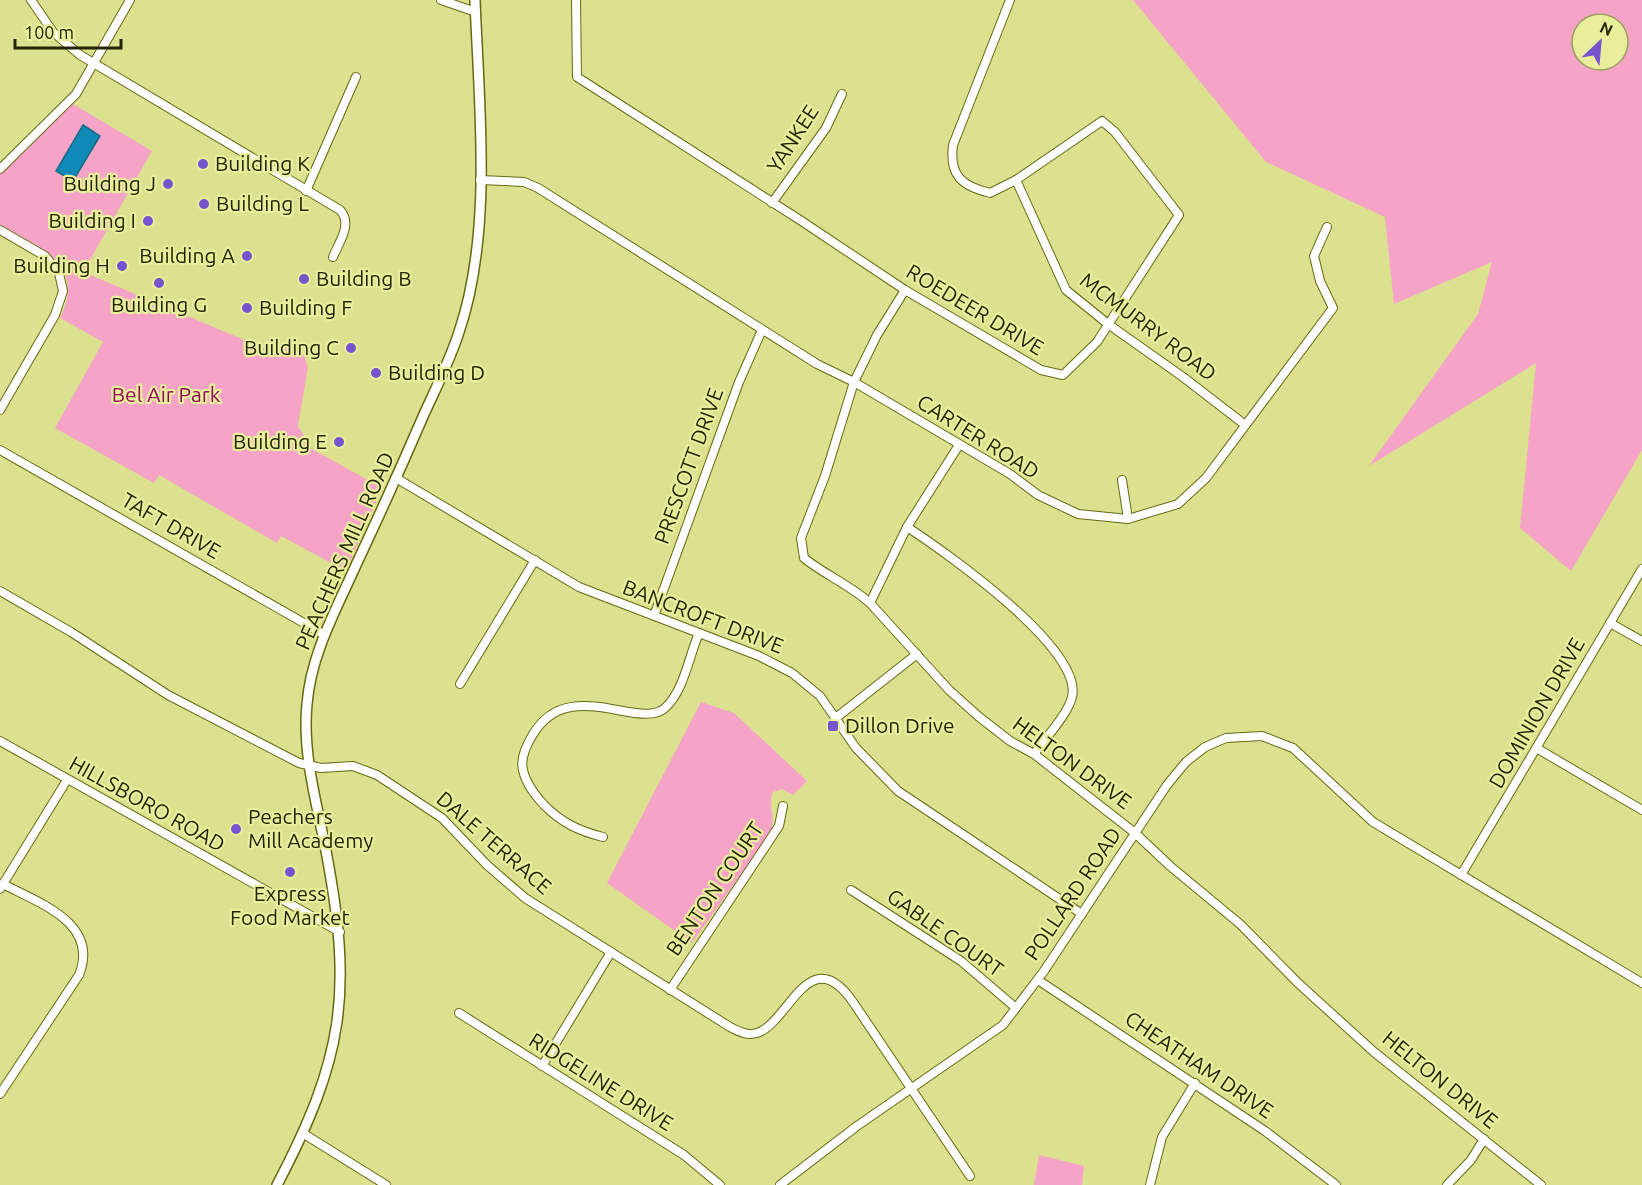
<svg xmlns="http://www.w3.org/2000/svg" width="1642" height="1185" font-family="Ubuntu,sans-serif">
<style>
.green{fill:#f5a4c7;fill-rule:evenodd}
.water{fill:#108ab9;stroke:#166c82;stroke-width:1.5}
.lines{fill:none;stroke-linecap:round;stroke-linejoin:round}
.minor-casing{stroke:#66690f;stroke-width:10}
.major-casing{stroke:#66690f;stroke-width:12}
.minor{stroke:#fff;stroke-width:8}
.major{stroke:#fff;stroke-width:9}
.poi-dot{fill:#7554ce;stroke:#e8ee9b;stroke-width:2}
.labels{text-anchor:middle;stroke-width:4.5;stroke-linejoin:round;paint-order:stroke}
.street-label{font-size:21px;fill:#242503;stroke:#e8ee9b}
.poi-label{font-size:21px;fill:#242503;stroke:#e8ee9b;text-anchor:start}
.park-label{font-size:21px;fill:#93075c;stroke:#e8ee9b}
</style>
<rect width="100%" height="100%" fill="#dbe18e"/>
<g class="green">
<path d="M 1133,0 L 1642,0 L 1642,450 L 1571,571 L 1520,528 L 1536,363 L 1369,466 L 1478,314 L 1492,262 L 1394,304 L 1385,217 L 1266,162 ZM 1582,24 L 1618,24 L 1618,60 L 1582,60 Z"/>
<path d="M 73,104 L 152,151 L 83,272 L 263,348 C 278,342 291,345 304,355 L 308,367 L 298,426 L 312,449 L 382,488 L 346,571 L 281,536 L 277,543 L 159,475 L 154,483 L 55,428 L 103,342 L 60,318 C 87,263 39,248 0,225 L 0,174 L 19,152 Z"/>
<path d="M 701,702 L 734,713 L 807,781 L 793,795 L 782,789 L 773,792 C 767,806 776,817 771,832 L 692,943 L 607,883 Z"/>
<polygon points="1039,1155 1084,1166 1082,1185 1034,1185"/>
</g>
<polygon class="water" points="83,125 100,136 73,181 56,171"/>
<g class="lines">
<defs>
<g id="minor">
<path d="M 31,0 L 53,32 L 80,55 L 340,210 C 353,224 339,242 333,257"/>
<polyline points="441,0 476,12"/>
<path d="M 576,0 L 577,77 L 800,220 L 905,290 L 1041,370 L 1063,375 L 1097,342 L 1179,215 L 1115,132 L 1102,121 L 1016,180 L 990,193 C 962,186 949,176 953,145 L 1010,0"/>
<polyline points="0,169 76,94 130,0"/>
<polyline points="480,180 524,182 538,188 817,364 854,382 1010,474 1038,495 1078,514 1128,519 1178,504 1206,478 1333,308 1320,281 1314,256 1327,227"/>
<polyline points="1016,180 1066,290 1108,324 1183,377 1244,424"/>
<polyline points="306,191 356,77"/>
<polyline points="772,203 826,128 842,94"/>
<polyline points="0,230 45,256 59,273 63,291 55,315 0,410"/>
<path d="M 905,290 L 877,335 L 854,382 L 825,476 L 801,538 L 804,558 C 825,575 850,585 870,603 L 949,690 L 978,716 L 1010,741 L 1034,754 L 1135,833 L 1170,866 L 1240,924 L 1298,983 L 1374,1052 L 1541,1185"/>
<polyline points="0,450 325,635"/>
<polyline points="396,478 579,587 759,656 792,673 820,696 856,748 898,791 1082,914"/>
<polyline points="1122,480 1128,519"/>
<path d="M 907,527 C 944,551 1084,649 1072,697 C 1068,714 1044,740 1034,754"/>
<path d="M 0,591 L 71,632 L 168,695 L 299,763 L 321,768 L 353,766 L 377,775 L 442,818 L 487,865 L 525,898 L 730,1027 C 738,1031 747,1036 757,1033 C 789,1023 809,939 853,1002 L 970,1176"/>
<polyline points="870,603 907,527 959,445"/>
<polyline points="654,616 739,382 762,330"/>
<polyline points="1610,623 1642,641"/>
<polyline points="460,684 535,560"/>
<polyline points="837,717 917,654"/>
<polyline points="0,741 340,932"/>
<polyline points="1538,749 1642,810"/>
<path d="M 603,837 C 579,831 562,823 544,805 C 535,795 526,784 523,770 C 520,758 526,746 532,736 C 567,674 639,731 665,708 C 684,691 689,656 699,633"/>
<polyline points="1461,875 1642,569"/>
<polyline points="0,889 67,780"/>
<polyline points="851,890 961,961 1016,1008"/>
<polyline points="1038,980 1265,1131 1336,1185"/>
<polyline points="670,990 779,826 783,806"/>
<polyline points="459,1013 684,1155 720,1185"/>
<polyline points="542,1066 611,952"/>
<path d="M 0,1094 L 79,975 C 100,923 39,903 3,884"/>
<polyline points="304,1134 386,1185"/>
<polyline points="780,1185 857,1126 1003,1025 1044,971 1167,785 1186,762 1205,747 1226,738 1262,736 1293,748 1373,822 1642,983"/>
<polyline points="1150,1185 1162,1137 1195,1083"/>
<polyline points="1447,1185 1471,1160 1484,1139"/>
</g>
<path id="major" d="M 277,1185 C 344,1057 353,993 326,851 C 317,804 302,753 307,704 C 311,654 336,610 356,565 C 380,514 403,463 425,412 C 437,386 450,360 459,332 C 493,232 479,106 475,0"/>
</defs>
<use href="#minor" class="minor-casing"/>
<use href="#major" class="major-casing"/>
<use href="#minor" class="minor"/>
<use href="#major" class="major"/>
</g>
<g class="poi-dot">
<circle cx="203" cy="164" r="6"/>
<circle cx="168" cy="184" r="6"/>
<circle cx="204" cy="204" r="6"/>
<circle cx="148" cy="221" r="6"/>
<circle cx="247" cy="256" r="6"/>
<circle cx="122" cy="266" r="6"/>
<circle cx="304" cy="279" r="6"/>
<circle cx="159" cy="283" r="6"/>
<circle cx="247" cy="308" r="6"/>
<circle cx="351" cy="348" r="6"/>
<circle cx="376" cy="373" r="6"/>
<circle cx="339" cy="442" r="6"/>
<rect x="827" y="720" width="12" height="12" rx="3"/>
<circle cx="236" cy="829" r="6"/>
<circle cx="290" cy="872" r="6"/>
</g>
<g class="labels">
<g class="street-label">
<text transform="translate(793 139) rotate(-57)" y="7">YANKEE</text>
<text transform="translate(975 310) rotate(31)" y="7">ROEDEER DRIVE</text>
<text transform="translate(1148 327) rotate(37)" y="7">MCMURRY ROAD</text>
<text transform="translate(978 437) rotate(32)" y="7">CARTER ROAD</text>
<text transform="translate(689 466) rotate(-70)" y="7">PRESCOTT DRIVE</text>
<text transform="translate(171 526) rotate(30)" y="7">TAFT DRIVE</text>
<text transform="translate(345 551) rotate(-66)" y="7">PEACHERS MILL ROAD</text>
<text transform="translate(703 617) rotate(21)" y="7">BANCROFT DRIVE</text>
<text transform="translate(1537 713) rotate(-60)" y="7">DOMINION DRIVE</text>
<text transform="translate(1072 763) rotate(36)" y="7">HELTON DRIVE</text>
<text transform="translate(147 804) rotate(29)" y="7">HILLSBORO ROAD</text>
<text transform="translate(494 843) rotate(41)" y="7">DALE TERRACE</text>
<text transform="translate(715 889) rotate(-56)" y="7">BENTON COURT</text>
<text transform="translate(1073 894) rotate(-56)" y="7">POLLARD ROAD</text>
<text transform="translate(945 933) rotate(35)" y="7">GABLE COURT</text>
<text transform="translate(1199 1065) rotate(34)" y="7">CHEATHAM DRIVE</text>
<text transform="translate(1440 1080) rotate(39)" y="7">HELTON DRIVE</text>
<text transform="translate(601 1082) rotate(32)" y="7">RIDGELINE DRIVE</text>
</g>
<g class="poi-label">
<text x="215" y="171">Building K</text>
<text x="156" y="191" text-anchor="end">Building J</text>
<text x="216" y="211">Building L</text>
<text x="136" y="228" text-anchor="end">Building I</text>
<text x="235" y="263" text-anchor="end">Building A</text>
<text x="110" y="273" text-anchor="end">Building H</text>
<text x="316" y="286">Building B</text>
<text x="159" y="312" text-anchor="middle">Building G</text>
<text x="259" y="315">Building F</text>
<text x="339" y="355" text-anchor="end">Building C</text>
<text x="388" y="380">Building D</text>
<text x="327" y="449" text-anchor="end">Building E</text>
<text x="845" y="733">Dillon Drive</text>
<text x="248" y="824">Peachers<tspan x="248" dy="24">Mill Academy</tspan></text>
<text x="290" y="901" text-anchor="middle">Express<tspan x="290" dy="24">Food Market</tspan></text>
</g>
<g class="park-label">
<text x="166" y="402">Bel Air Park</text>
</g>
</g>
<g transform="translate(1600 42) rotate(26)"><circle r="28" fill="#e8ee9b" stroke="#9a9e5e" stroke-width="1.5"/>
<path d="M0-4.5L10 22L0 15L-10 22Z" fill="#7554ce"/>
<text y="-9" font-size="16" font-weight="bold" text-anchor="middle" fill="#242503">N</text>
</g>
<path d="M15 39v9h106v-9" fill="none" stroke="#242503" stroke-width="3"/>
<text x="24" y="39" font-size="18" fill="#242503" stroke="#e8ee9b" stroke-width="4.5" paint-order="stroke">100 m</text>
</svg>
